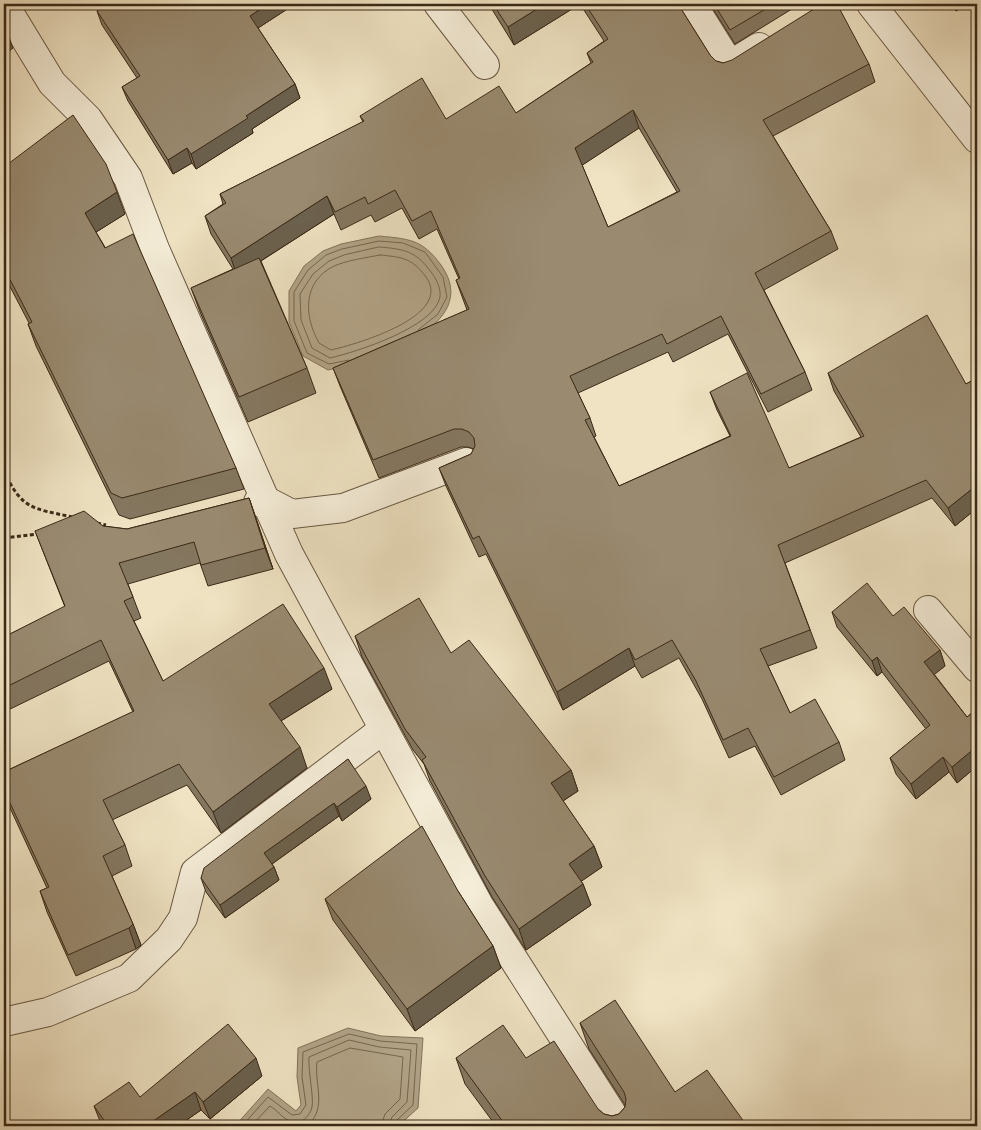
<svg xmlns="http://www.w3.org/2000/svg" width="981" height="1130" font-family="'IM FELL Great Primer',serif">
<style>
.water{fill:#b2a488;stroke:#82735a}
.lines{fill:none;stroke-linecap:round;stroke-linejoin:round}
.shore{stroke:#76664f;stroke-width:1}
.minor-casing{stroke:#685841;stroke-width:30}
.path{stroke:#3b2916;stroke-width:3;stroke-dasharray:4 2.5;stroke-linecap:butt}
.minor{stroke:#f5edd8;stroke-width:28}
.wall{fill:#847760;stroke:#3b2916;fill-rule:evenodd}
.shaded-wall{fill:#6b614e;stroke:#3b2916}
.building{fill:#998a70;stroke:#3b2916;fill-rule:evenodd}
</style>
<rect width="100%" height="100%" fill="#efe3c3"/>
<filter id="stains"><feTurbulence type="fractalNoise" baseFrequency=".004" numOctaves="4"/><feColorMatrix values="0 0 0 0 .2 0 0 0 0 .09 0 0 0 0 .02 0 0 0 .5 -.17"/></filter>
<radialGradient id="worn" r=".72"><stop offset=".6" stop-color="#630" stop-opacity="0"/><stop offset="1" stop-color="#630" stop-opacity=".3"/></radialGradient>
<g class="water">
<path d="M 379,236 C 409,239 422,239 441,265 C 485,327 370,360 328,370 L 303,356 L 289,322 L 289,291 L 304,266 L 323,251 L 341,244 Z"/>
<polygon points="348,1028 381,1036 423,1038 418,1108 398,1126 235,1126 268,1089 296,1111 301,1105 297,1077 298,1048"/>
</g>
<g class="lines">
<g class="shore">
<path d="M 379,247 C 404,249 416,251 431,272 C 436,278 441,288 440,297 C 435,327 356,352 330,358 L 312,348 L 301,320 L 300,294 L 313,274 L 329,261 L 344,255 Z"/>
<path d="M 380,255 C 402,257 412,258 426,277 C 454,316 357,344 331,350 L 319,343 C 304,316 302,282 334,266 C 348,260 365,258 380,255 Z"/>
<polyline points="349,360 329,364 307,353 294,321 294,292 308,270 326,255 342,249 379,241 403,243 425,252 443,277 447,297 438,314 418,330"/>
<polyline points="242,1126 268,1097 292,1115 300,1114 306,1105 302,1077 303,1052 349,1034 380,1041 417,1044 413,1105 396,1121 395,1126"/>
<path d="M 251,1126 L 270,1106 C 277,1110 283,1119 292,1122 C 301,1125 310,1116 312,1107 C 314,1097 308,1072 309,1057 L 349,1040 L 379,1047 L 411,1050 L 407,1102 L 392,1117 L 389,1126"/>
<path d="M 307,1126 C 328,1108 314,1085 317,1062 L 350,1048 L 403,1057 L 400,1099 L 385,1114 L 381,1126"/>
</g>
<defs>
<g id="minor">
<polyline points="4,4 52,83 88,119 128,178 155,249 289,554 479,905 620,1126"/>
<polyline points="438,4 485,65"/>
<polyline points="692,4 730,65 759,47"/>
<polyline points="871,4 977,139"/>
<polyline points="258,502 265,500 292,514 343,508 466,462"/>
<polyline points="928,610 977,668"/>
<polyline points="4,1022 48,1012 129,978 169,939 183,918 195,872 384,729"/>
</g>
</defs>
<use href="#minor" class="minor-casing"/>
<g class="path">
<path d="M 4,471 C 22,510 32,508 72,517"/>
<polyline points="97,523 106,525"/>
<polyline points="4,538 39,534"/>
</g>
<use href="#minor" class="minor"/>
</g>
<g class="wall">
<polygon points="108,4 295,4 258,28 295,84 300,98 252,129 253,133 196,169 192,163 173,174 128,101 122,87 137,78 102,25 97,11"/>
<path d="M 490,4 L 678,4 L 710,55 L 716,61 L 723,63 L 869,64 L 875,82 L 773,136 L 831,231 L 838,249 L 764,290 L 805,372 L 812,390 L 768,412 L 728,334 L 673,362 L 668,352 L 578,393 L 590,418 L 596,436 L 594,437 L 619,486 L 730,436 L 717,410 L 710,392 L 789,468 L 861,437 L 834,391 L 828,373 L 966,384 L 977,378 L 977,508 L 955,526 L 932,498 L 785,563 L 817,648 L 768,666 L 790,713 L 839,742 L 845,760 L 781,795 L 755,746 L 729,758 L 702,699 L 679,658 L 642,678 L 635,666 L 563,710 L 486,554 L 479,557 L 446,486 L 439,468 L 471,454 L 474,449 L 468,447 L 461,447 L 379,478 L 340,386 L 333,368 L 467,310 L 456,280 L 459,279 L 437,229 L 419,239 L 402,208 L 375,222 L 371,215 L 341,230 L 334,214 L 261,261 L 307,368 L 316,393 L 248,422 L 200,312 L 191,288 L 233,269 L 211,234 L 205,216 L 223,204 L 220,194 L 363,122 L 360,116 L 446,119 L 516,113 L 591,63 L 587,53 L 604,41 L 580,4 L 514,45 L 493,11 ZM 639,128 L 677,192 L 608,227 L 582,165 Z"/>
<polygon points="710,4 800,4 735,44"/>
<polygon points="950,4 966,4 956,11"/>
<polygon points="4,167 125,214 96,232 236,468 244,489 130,519 119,515 36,346 28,324 29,323 6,279 4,281"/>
<polygon points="249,498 273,569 208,586 200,563 128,584 141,618 134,621 163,681 332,689 281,721 307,768 221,833 187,785 112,820 125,845 132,866 112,876 133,924 141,945 136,949 76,976 47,912 40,891 47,888 4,795 4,759 8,770 133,712 109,661 4,712 4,637 65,607 35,531 103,526 127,529"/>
<polygon points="832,612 893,616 940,650 945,666 934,674 967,717 977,709 977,766 957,783 949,772 916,799 896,774 890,758 926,729 882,672 877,676 837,627"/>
<polygon points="355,636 451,653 571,770 578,791 563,801 594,846 602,867 581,881 583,884 591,905 526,950 492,897 430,781 424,764 413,750 362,657"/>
<polygon points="348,759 371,799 342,821 339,816 272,864 274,867 279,880 225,918 206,892 201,878"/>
<polygon points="458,891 493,946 501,968 415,1031 333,920 325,899"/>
<polygon points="580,1023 675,1092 747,1126 496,1126 465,1084 456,1058 526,1058 598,1109 604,1114 612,1116 619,1114 625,1107 625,1105 589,1049"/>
<polygon points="262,1076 210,1119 201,1110 178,1126 102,1126 94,1106"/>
</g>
<g class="shaded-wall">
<polygon points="268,4 295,4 255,30 250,16"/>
<polygon points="545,4 580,4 514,45 508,27"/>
<polygon points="954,4 966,4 956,11"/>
<polygon points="5,26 13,48 4,55 4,27"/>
<polygon points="295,84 300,98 252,129 253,133 196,169 191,154 246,116"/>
<polygon points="633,110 639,128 581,166 575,148"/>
<polygon points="187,148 192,163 173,174 168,160"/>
<polygon points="117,192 125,214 93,234 85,213"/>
<polygon points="327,196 334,214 237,276 231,258"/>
<polygon points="4,273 6,279 4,281"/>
<polygon points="977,485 977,508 955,526 948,508"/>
<polygon points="249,498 256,518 273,569 265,548"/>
<polygon points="629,648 635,666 563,710 557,692"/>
<polygon points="940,650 945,666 930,678 924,662"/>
<polygon points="877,657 882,672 877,676 872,661"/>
<polygon points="324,668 332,689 276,724 269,704"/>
<polygon points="300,747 307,768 221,833 213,812"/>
<polygon points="975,748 977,754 977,766 957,783 952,767"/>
<polygon points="943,757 949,772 916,799 911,784"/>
<polygon points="571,770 578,791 558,804 551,783"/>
<polygon points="366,786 371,799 342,821 337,807"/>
<polygon points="334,803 339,816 269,866 264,853"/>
<polygon points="594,846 602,867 576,885 569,864"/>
<polygon points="274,867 279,880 225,918 220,905"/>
<polygon points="583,884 591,905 526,950 519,929"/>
<polygon points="133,924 141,945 136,949 129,928"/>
<polygon points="493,946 501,968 415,1031 407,1009"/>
<polygon points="256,1058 262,1076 210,1119 203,1102"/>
<polygon points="195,1092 201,1110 178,1126 146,1126"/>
</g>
<g class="building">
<polygon points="108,4 268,4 250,16 295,84 246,116 248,118 191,154 187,148 168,160 122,87 140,76 97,11"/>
<polygon points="493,4 545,4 508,27"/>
<path d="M 585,4 L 678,4 L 710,55 L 716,61 L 723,63 L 732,60 L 822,4 L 837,4 L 869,64 L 763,120 L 831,231 L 755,273 L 805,372 L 761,394 L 721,316 L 667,344 L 662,334 L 570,376 L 590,418 L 585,420 L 619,486 L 731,436 L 710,392 L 747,373 L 789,468 L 864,436 L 828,373 L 927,315 L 966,384 L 977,378 L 977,485 L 948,508 L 926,480 L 778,545 L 810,630 L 760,649 L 790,713 L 815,699 L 839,742 L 774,777 L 748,728 L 723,740 L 696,681 L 672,640 L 635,660 L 629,648 L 557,692 L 479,536 L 473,539 L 439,468 L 471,454 L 475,446 L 474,438 L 469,432 L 462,429 L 454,429 L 373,460 L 333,368 L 469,309 L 456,280 L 460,278 L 431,211 L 412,221 L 395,190 L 368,204 L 365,197 L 335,212 L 327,196 L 231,258 L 205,216 L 226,203 L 220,194 L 364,121 L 360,116 L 422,78 L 446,119 L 499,86 L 516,113 L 593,62 L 587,53 L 608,39 ZM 633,110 L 680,191 L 608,227 L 575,148 Z"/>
<polygon points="714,4 774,4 730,30"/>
<polygon points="73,115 106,164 117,192 85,213 105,248 133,234 236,468 122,498 111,493 28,324 32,322 4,268 4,167"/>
<polygon points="259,258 307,368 239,397 191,288"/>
<polygon points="249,498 265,548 201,565 194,542 119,563 133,597 124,601 163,681 283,604 324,668 269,704 300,747 213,812 179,764 103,800 125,845 103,856 133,924 129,928 68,955 40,891 49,887 4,790 4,772 134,711 101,640 4,688 4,637 65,606 35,531 84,511 103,526 127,529"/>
<polygon points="867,583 893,616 904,607 940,650 924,662 967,717 977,709 977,751 975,748 952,767 943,757 911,784 890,758 930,725 877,657 872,661 832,612"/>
<polygon points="419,598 451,653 469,640 571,770 551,783 594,846 569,864 583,884 519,929 485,876 422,760 426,757 405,729 355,636"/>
<polygon points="348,759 366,786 337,807 334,803 264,853 274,867 220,905 201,878 204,868"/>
<polygon points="422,826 458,891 493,946 407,1009 325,899"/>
<polygon points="615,1000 675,1092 707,1070 747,1126 506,1126 456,1058 503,1025 526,1058 554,1041 598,1109 604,1114 612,1116 619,1114 625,1107 626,1099 624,1092 580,1023"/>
<polygon points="228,1024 256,1058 203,1102 195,1092 146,1126 108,1126 94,1106 129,1082 140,1097"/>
</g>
<rect width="981" height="1130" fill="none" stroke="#efe3c3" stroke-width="20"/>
<rect x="5" y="5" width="971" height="1120" fill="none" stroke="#3b2916" stroke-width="2.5"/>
<rect x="10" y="10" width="961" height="1110" fill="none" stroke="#3b2916"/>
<rect width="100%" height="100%" filter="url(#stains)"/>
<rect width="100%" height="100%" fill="url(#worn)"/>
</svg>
